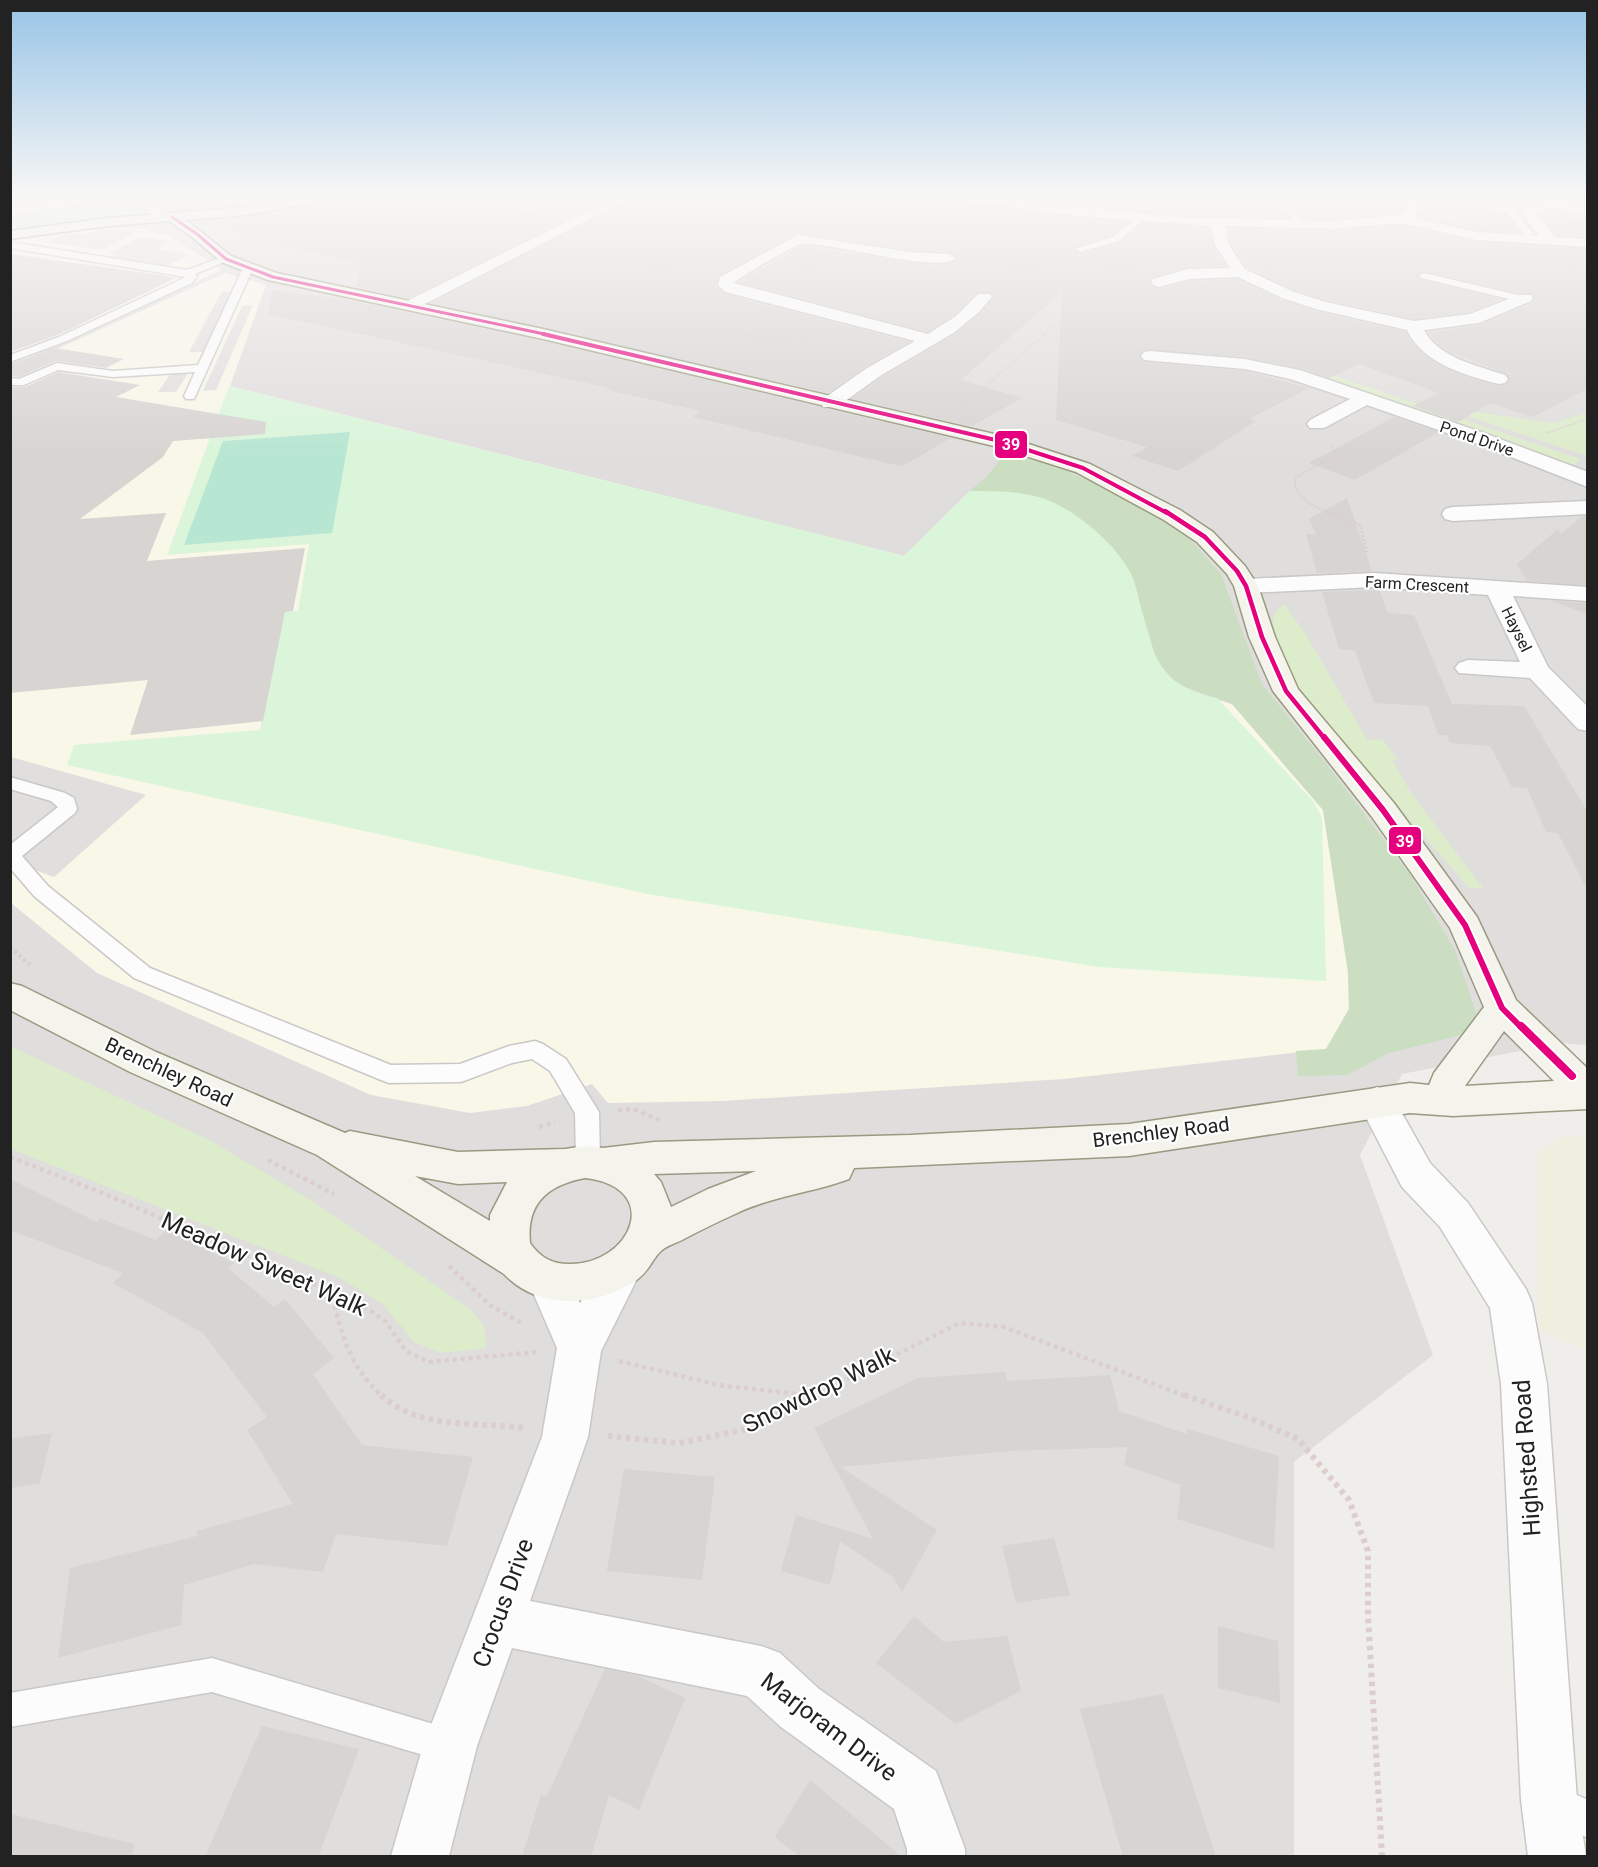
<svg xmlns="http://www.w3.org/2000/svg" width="1598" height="1867" font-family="Roboto,sans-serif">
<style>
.residential{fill:#dfdedc}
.education{fill:#f8f7e8}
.farmland{fill:#efefdf}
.grass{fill:#ddeccb}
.forest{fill:#cbdec1}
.park{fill:#daf5da}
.pitch{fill:#b7e6d2}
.parking{fill:#e0dfde}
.building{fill:#d7d4d2}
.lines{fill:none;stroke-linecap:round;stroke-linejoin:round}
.lane-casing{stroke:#c9c8c7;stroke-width:3}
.street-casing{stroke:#c9c8c7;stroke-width:3}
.secondary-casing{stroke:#999a82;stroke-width:3}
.path-far5{stroke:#dccecd;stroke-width:1.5;stroke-dasharray:1.5 1.5;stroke-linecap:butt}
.path-far4{stroke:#dccecd;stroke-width:2;stroke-dasharray:1.5 1.5;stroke-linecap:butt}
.path-far3{stroke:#dccecd;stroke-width:3;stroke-dasharray:2 2;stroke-linecap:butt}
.path-far2{stroke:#dccecd;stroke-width:4;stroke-dasharray:3 3;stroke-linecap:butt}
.path-far1{stroke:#dccecd;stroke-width:4.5;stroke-dasharray:4 4;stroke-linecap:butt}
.path{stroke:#dccecd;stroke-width:6;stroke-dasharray:4.5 4.5;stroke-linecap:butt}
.lane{fill:#fdfcfc;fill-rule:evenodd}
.street{fill:#fdfcfc;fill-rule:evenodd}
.secondary{fill:#f4f4ed;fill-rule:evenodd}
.bus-1-far4-casing{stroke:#fff;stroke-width:5}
.bus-1-far3-casing{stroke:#fff;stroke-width:7}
.bus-1-far2-casing{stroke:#fff;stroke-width:8}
.bus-1-far1-casing{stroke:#fff;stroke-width:10}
.bus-1-casing{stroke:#fff;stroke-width:12}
.bus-1-far4{stroke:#e5007d;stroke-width:3}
.bus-1-far3{stroke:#e5007d;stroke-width:4}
.bus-1-far2{stroke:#e5007d;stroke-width:4.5}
.bus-1-far1{stroke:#e5007d;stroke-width:6}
.bus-1{stroke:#e5007d;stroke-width:8}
.labels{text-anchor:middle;stroke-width:4.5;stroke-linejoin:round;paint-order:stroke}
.far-street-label{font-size:16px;fill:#222;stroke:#fff}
.street-label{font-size:20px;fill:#222;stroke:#fff}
.near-street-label{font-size:24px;fill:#222;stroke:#fff}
.line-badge{stroke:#fff;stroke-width:2}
.badge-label{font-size:16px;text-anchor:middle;font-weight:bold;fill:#fff}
</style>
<rect width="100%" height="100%" fill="#f0eeeb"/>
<polygon class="residential" points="11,196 1587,196 1587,1045 1561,1043 1402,1074 1360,1155 1433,1355 1294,1462 1294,1856 11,1856"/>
<g class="education">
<polygon points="119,227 143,229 170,236 222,270 11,366 10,238 70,230"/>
<polygon points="225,273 266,285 230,386 904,556 970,491 1177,684 1196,693 1232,704 1323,810 1348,968 1349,1009 1326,1049 1064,1079 722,1101 608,1103 592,1084 527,1106 470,1113 371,1095 97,973 11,903 11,370"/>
</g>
<polygon class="farmland" points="1587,1136 1588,1136 1587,1350 1538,1330 1538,1154 1557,1138"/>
<g class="grass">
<polygon points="103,202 140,206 154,214 11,228 10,215 28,210"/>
<polygon points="1206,332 1580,459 1576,464 1570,465 1220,357 1217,355 1220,353"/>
<polygon points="1440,407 1553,423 1587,413 1587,456"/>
<path d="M 1284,604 L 1307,636 L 1367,740 L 1382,739 L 1398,759 L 1392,760 L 1411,793 L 1483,888 L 1469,888 L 1322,719 C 1305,695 1249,628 1284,604 Z"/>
<polygon points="10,1046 209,1140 314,1202 470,1309 484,1326 486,1348 440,1353 414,1342 383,1304 338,1277 11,1149"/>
</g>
<polygon class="forest" points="1006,453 1049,464 1113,490 1166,520 1194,543 1221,574 1262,684 1325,762 1409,873 1455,950 1480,1024 1457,1036 1389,1053 1347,1075 1298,1076 1296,1051 1326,1049 1349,1009 1348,973 1323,810 1232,704 1177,684 1156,660 1147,626 1114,548 1061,507 1042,498 1023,494 970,491 986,477"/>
<path class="park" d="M 229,386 L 904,556 L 970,491 C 994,491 1020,491 1042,498 C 1075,509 1116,544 1131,574 C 1135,582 1137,592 1139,600 C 1155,655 1154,684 1217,698 L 1313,801 L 1322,818 L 1326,981 L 1100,967 L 648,894 L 67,765 L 74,745 L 260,730 L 285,612 L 298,611 L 309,544 L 167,555 Z"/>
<polygon class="pitch" points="350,432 332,533 184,545 223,441"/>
<g class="parking">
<polygon points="101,229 138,231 102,250 47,242 67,233 84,235"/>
<polygon points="141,237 169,241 157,249 189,254 167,266 115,260 113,254 109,253"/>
<polygon points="222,291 233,293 204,352 189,352"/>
<polygon points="253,305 216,390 203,391 242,306"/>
<polygon points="189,372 176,392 158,392 171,373"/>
<polygon points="11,757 146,795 54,877 11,861"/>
</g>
<g class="building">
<polygon points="137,196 294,196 248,205 164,211 157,203"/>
<polygon points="336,196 410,196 534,212 566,196 613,196 408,298 357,287 361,264 192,222 248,217 327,202"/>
<polygon points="637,196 948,196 957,202 1077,218 1128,222 1112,235 1073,248 1074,251 1081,254 1120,243 1143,223 1209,228 1213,246 1226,266 1187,267 1152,277 1149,281 1151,286 1160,289 1189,281 1238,279 1281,300 1315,311 1406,332 1412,343 1433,361 1458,374 1498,386 1505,385 1510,380 1507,374 1450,352 1440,346 1428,332 1480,325 1532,303 1535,299 1533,294 1518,293 1423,271 1417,276 1420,280 1501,299 1469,312 1414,319 1327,300 1295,290 1247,267 1231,244 1228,228 1332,231 1402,225 1477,242 1587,249 1587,389 1533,417 1490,403 1458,422 1413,406 1439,393 1359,364 1329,378 1300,368 1245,357 1144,350 1139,356 1144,362 1245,371 1309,388 1249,419 1256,421 1178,471 1132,456 1147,447 1056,420 1062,292 961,380 1022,398 972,426 852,399 881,378 956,334 980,314 994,298 992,293 976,292 955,314 928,332 739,282 801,246 929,265 946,264 958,259 949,252 910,250 798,233 719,275 716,287 724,294 909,342 866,366 828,393 431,303"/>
<polygon points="1005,196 1089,196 1091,207 1077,206"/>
<polygon points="1101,196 1261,196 1281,205 1287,218 1182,215 1103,208"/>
<polygon points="1283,196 1296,196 1326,204 1356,196 1402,208 1398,213 1332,219 1301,218 1291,198"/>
<polygon points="1446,202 1505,204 1507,206 1486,205 1486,213 1505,214 1520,233 1477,230 1418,216 1420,212 1458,222"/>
<polygon points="1542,216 1587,218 1587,237 1556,235"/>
<polygon points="10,254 146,273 176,278 58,335 10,352"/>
<polygon points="272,290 354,301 543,341 951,438 903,466 887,463 693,417 701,411 607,390 610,388 268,314"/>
<polygon points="55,348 124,359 106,368 56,361 19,377 10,376 10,364"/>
<polygon points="58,372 140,385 116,397 266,422 265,434 173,441 163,457 80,519 166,513 147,561 305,548 293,611 285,612 263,721 130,735 148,680 10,693 10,387 25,387"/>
<polygon points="1394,417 1439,432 1355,480 1309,463"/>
<polygon points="1347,498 1372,571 1317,573 1306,534 1316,535 1309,519"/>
<polygon points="1587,516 1587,585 1527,581 1517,564 1558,529 1561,534 1581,517"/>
<polygon points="1379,590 1388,613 1414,615 1452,704 1524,706 1587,811 1587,890 1558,833 1546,832 1527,788 1512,787 1490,746 1450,743 1447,735 1438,735 1428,706 1374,703 1355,651 1339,649 1322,592"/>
<polygon points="1552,601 1587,603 1587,614"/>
<polygon points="10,1179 97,1222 100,1218 156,1240 167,1229 234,1263 229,1269 274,1307 285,1299 334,1358 313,1374 362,1445 473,1457 447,1546 336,1534 323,1572 254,1564 184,1585 181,1625 58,1658 70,1568 197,1536 197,1531 293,1504 247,1430 267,1417 203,1333 113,1283 123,1273 10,1230"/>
<polygon points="1005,1372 1007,1381 1110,1375 1119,1411 1187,1434 1187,1429 1279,1456 1274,1549 1177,1519 1181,1485 1124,1465 1128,1447 1010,1451 841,1467 937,1530 902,1592 894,1578 840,1541 830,1585 781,1571 796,1515 873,1539 814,1428 918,1378"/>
<polygon points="52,1433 40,1483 10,1488 10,1439"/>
<polygon points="624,1469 715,1477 702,1580 607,1571"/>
<polygon points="1054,1538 1070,1595 1016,1603 1002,1546"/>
<polygon points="914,1616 944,1642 1007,1636 1021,1691 956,1724 876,1663"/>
<polygon points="1218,1626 1278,1641 1280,1703 1218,1688"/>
<polygon points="605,1669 638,1676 685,1698 639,1810 609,1795 591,1857 522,1857 541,1795 547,1796"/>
<polygon points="1163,1694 1216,1857 1123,1857 1080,1709"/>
<polygon points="262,1726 359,1749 318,1857 205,1857"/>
<polygon points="810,1780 902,1857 800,1857 775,1837"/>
<polygon points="10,1814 134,1844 132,1857 10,1857"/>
</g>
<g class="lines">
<defs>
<g id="lane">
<polygon points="1091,196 1099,196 1102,216 1095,214"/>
<polygon points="1263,196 1289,199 1301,224 1300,226 1294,226 1283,203"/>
<polygon points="1488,207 1512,208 1534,234 1526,236 1506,212 1488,211"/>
<polygon points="1140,215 1143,216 1143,220 1119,241 1080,252 1075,249 1113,237"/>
<polygon points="10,242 187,270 223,257 231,259 195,274 197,276 192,283 67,341 10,362 10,355 59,337 186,277 10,248"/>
<polygon points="248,265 253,268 194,399 186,399 184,396 195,372 113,377 58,370 24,385 10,385 10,378 19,379 57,363 113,371 198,365 243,268"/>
<polygon points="1424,273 1526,297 1527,299 1522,302 1421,278 1419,276"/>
<polygon points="10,777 65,793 74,798 77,809 75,813 22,856 48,886 150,968 391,1065 460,1064 509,1046 535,1041 543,1044 566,1059 599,1112 600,1161 597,1168 588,1171 579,1168 576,1161 575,1113 550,1071 532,1059 512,1063 461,1082 389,1083 381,1080 134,978 34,896 10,868 10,845 58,807 51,801 10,789"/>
<polygon points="212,1658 450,1729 462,1734 467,1746 462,1758 450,1763 212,1692 10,1727 10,1693"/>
<polygon points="1555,1785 1588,1800 1588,1838 1542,1816 1537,1803 1542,1790"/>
</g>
<g id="street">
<path d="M 108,196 C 129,197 156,196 166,218 L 159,222 L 154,221 C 153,218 152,215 150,213 C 131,193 36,211 10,217 L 10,209 C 42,201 75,197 108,196 Z"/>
<polygon points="618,196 635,196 417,308 411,310 403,305 405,302"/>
<path d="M 950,196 L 988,196 L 1077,208 L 1182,217 L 1332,221 L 1399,215 L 1408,205 L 1405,196 L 1419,196 L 1422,205 L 1414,218 L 1477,232 L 1539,236 L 1522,213 C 1537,195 1567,201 1588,203 L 1588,211 L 1549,209 L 1537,214 L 1555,237 L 1588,239 L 1588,247 L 1477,240 L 1402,223 L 1332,229 L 1225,226 L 1229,245 L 1245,269 L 1294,292 L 1326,302 L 1414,321 L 1470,314 L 1519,295 L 1531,295 L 1533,298 L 1531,301 L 1479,323 L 1424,330 C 1438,358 1479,366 1505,375 L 1508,379 L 1505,383 L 1499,384 C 1466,376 1422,363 1407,330 L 1316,309 L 1282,298 L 1238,277 L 1189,279 L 1159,287 L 1153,285 L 1151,282 L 1153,279 L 1188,269 L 1230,268 L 1215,245 L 1211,226 L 1077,216 L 957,200 Z"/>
<path d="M 798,235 L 910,252 L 949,254 L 956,258 C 941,275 827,241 801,244 C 795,245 738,278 734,283 L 928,334 L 956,316 L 978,294 L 990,294 L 992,297 L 979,312 L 955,332 L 880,376 L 837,407 L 823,407 L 821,403 L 823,399 L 867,368 L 915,341 L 725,292 L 718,285 L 720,277 Z"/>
<polygon points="1150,351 1245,359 1300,370 1484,433 1588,472 1588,487 1470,441 1367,405 1324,428 1310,428 1307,424 1310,420 1350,399 1290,379 1245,369 1144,360 1141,356 1144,352"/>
<polygon points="1588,501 1588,514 1453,521 1445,519 1442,514 1445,509 1453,507"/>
<polygon points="1374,573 1588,587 1588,601 1513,596 1548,667 1588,707 1588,731 1578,729 1530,678 1459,673 1455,668 1459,663 1468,660 1520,662 1488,595 1374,587 1246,593 1238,591 1234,586 1238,581 1246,579"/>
<polygon points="1377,1087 1390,1092 1430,1163 1468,1203 1526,1289 1532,1303 1547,1384 1577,1800 1586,1856 1528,1856 1521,1800 1501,1384 1490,1308 1440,1227 1402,1187 1358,1102 1364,1092"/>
<polygon points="622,1249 637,1254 643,1267 601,1351 588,1437 530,1601 761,1646 780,1653 819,1689 936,1771 965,1849 965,1856 907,1856 907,1849 894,1809 781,1727 747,1696 512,1648 477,1746 449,1856 391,1856 423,1746 542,1437 557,1348 528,1281 534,1268 549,1262 564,1268 580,1303 607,1254"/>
</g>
<path id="secondary" d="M 306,196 L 334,196 L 327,200 L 248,215 L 186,220 L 231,256 L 277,273 L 543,329 L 1007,437 L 1090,464 L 1180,510 L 1213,532 L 1245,566 L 1258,586 L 1275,637 L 1298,689 L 1394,803 L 1477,917 L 1516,1000 L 1585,1066 L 1588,1071 L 1588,1109 L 1453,1116 L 1410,1113 L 1129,1156 L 854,1168 L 849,1179 C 811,1193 772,1196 735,1214 C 717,1222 699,1231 682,1240 C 676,1243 666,1246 661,1251 C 652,1259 649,1272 635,1281 C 595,1308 538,1310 504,1274 L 317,1155 L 130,1072 L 10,1010 L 10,983 L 22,986 L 156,1052 L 345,1133 L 350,1131 L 458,1152 L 565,1149 L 585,1146 L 603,1148 L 654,1142 L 910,1135 L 1129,1124 L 1410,1083 L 1429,1085 L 1434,1073 L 1484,1007 L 1450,928 L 1372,817 L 1273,691 L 1249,637 L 1234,586 L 1227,574 L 1197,542 L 1164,520 L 1076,472 L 994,446 L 543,339 L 268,280 L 221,262 L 192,237 L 169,221 L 108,226 L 10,239 L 10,231 L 108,218 L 248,207 ZM 1504,1031 L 1554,1081 L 1465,1086 ZM 756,1171 L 708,1189 L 671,1207 L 661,1182 L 654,1174 ZM 415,1176 L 458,1184 L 507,1182 L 490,1215 L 490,1221 ZM 585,1178 C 664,1187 632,1265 569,1264 C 551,1264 540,1257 530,1243 C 526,1203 548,1185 585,1178 Z"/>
</defs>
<use href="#lane" class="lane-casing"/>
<use href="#street" class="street-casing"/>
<use href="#secondary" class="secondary-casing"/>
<g class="path-far5">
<polyline points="731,196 837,209 887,225"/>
<polyline points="1441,199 1469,200"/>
<polyline points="996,227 998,252"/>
<polyline points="900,228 918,220 947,221"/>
<polygon points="986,248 998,252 982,254 977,249"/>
<polyline points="974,252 1214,333"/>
<polyline points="996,254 1059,261"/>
<polyline points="1111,267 1133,271"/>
<polyline points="1571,268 1588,289"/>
<polyline points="800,269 899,285"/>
<polyline points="879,300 904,281"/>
<polyline points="599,301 750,335"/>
<polyline points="575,315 777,202"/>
<polyline points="1543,319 1588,332"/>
<polyline points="1199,327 1253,307"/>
<polyline points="1043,335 1085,299 1094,296 1094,292"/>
</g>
<g class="path-far4">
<polyline points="743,334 796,346"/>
<polyline points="774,362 809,336"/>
<polyline points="963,406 1045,334"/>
<polyline points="1546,433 1588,419"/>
<path d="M 1328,513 C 1312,505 1294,498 1295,478 L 1335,455 L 1332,445"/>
</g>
<polyline class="path-far3" points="1325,511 1360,525 1367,553"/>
<polyline class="path-far2" points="10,947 30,965"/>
<g class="path-far1">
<polyline points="618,1110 633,1109 659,1120"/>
<polyline points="539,1127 555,1122"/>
<polyline points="10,1157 105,1194 361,1304 386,1322 406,1351 428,1362 537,1352"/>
<polyline points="268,1160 334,1194"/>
<polyline points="449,1266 490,1305 523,1324"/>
<path d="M 331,1290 C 341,1333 348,1365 383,1397"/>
<polyline points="619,1361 718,1385 815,1396"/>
<polyline points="811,1397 960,1323 1004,1327 1188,1397"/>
</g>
<g class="path">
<path d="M 381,1395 C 421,1431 475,1421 524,1428"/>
<polyline points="807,1395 815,1396"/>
<polyline points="1184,1395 1250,1418 1298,1439 1349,1500 1368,1551 1368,1615 1382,1856"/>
<polyline points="608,1436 679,1443 748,1429 814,1395"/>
</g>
<use href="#lane" class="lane"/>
<use href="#street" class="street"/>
<use href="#secondary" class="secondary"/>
<defs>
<polyline id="bus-1-far4" points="172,217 197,234 226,259 273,277 549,335"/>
<polyline id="bus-1-far3" points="543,334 1000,441 1083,468 1167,513"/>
<polyline id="bus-1-far2" points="1165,511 1205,537 1237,571 1246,586 1262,637 1286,691 1325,739"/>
<polyline id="bus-1-far1" points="1324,737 1383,810 1465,925 1502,1008 1522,1028"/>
<polyline id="bus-1" points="1521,1026 1572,1076"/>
</defs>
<use href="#bus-1-far4" class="bus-1-far4-casing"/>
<use href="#bus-1-far3" class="bus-1-far3-casing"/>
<use href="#bus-1-far2" class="bus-1-far2-casing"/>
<use href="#bus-1-far1" class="bus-1-far1-casing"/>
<use href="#bus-1" class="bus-1-casing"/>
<use href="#bus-1-far4" class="bus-1-far4"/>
<use href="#bus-1-far3" class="bus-1-far3"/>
<use href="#bus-1-far2" class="bus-1-far2"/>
<use href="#bus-1-far1" class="bus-1-far1"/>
<use href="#bus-1" class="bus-1"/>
</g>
<linearGradient id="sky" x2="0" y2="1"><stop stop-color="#97c4e6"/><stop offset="0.43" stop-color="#f8f7f6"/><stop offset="1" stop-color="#f8f7f6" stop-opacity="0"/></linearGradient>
<rect width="1598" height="457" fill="url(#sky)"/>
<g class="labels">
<g class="far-street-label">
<text transform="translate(1477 438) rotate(19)" y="6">Pond Drive</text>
<text transform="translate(1417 584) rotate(3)" y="6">Farm Crescent</text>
<text transform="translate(1517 629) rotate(64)" y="6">Haysel</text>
</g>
<g class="street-label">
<text transform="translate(169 1072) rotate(25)" y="7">Brenchley Road</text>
<text transform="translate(1161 1132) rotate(-7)" y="7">Brenchley Road</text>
</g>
<g class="near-street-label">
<text transform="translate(264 1264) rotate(24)" y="8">Meadow Sweet Walk</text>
<text transform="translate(819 1390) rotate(-26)" y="8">Snowdrop Walk</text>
<text transform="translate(1527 1458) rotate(-94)" y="8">Highsted Road</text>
<text transform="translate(503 1603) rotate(-70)" y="8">Crocus Drive</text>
<text transform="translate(829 1727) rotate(37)" y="8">Marjoram Drive</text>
</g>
</g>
<g class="line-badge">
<rect x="994" y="430" width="34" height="29" rx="6" fill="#e5007d"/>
<rect x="1388" y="826" width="34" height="29" rx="6" fill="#e5007d"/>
</g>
<g class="badge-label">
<text x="1011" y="450">39</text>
<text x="1405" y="847">39</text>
</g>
<rect width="1598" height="1867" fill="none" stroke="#222222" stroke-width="24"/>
</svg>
